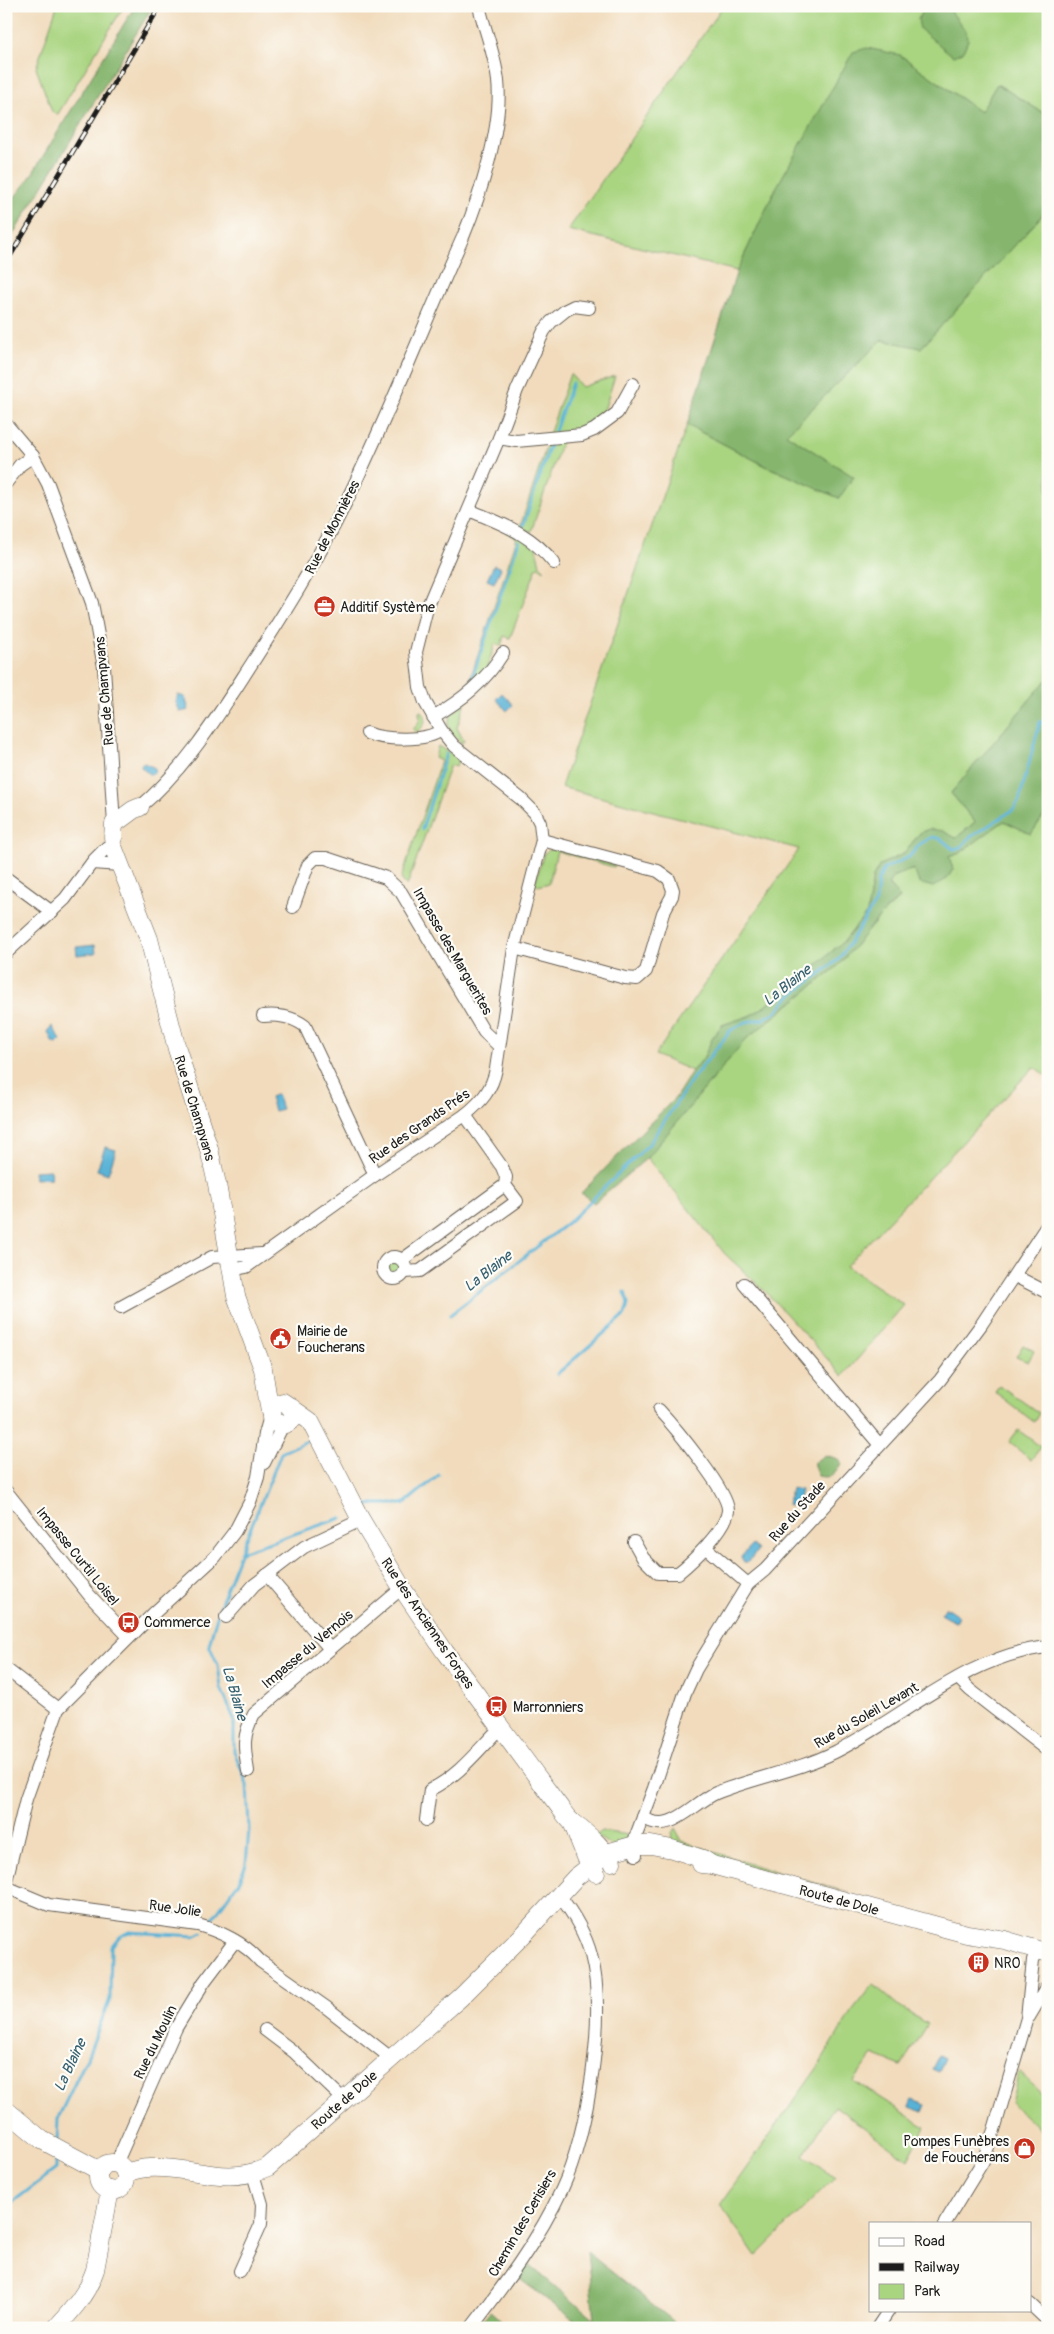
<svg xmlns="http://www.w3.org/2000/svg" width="1054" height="2334" font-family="Pangolin,sans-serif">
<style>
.green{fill:#a9d480;stroke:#62784e}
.forest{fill:#86b66e;stroke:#516945}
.water{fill:#59b2d6;stroke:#3a6779}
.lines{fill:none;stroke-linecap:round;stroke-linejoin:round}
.stream{stroke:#59b2d6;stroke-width:3}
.street-casing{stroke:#675f54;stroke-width:14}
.secondary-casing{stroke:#675f54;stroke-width:19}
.street{stroke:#fff;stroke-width:12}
.secondary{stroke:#fff;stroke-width:18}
.rail-casing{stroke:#1c1c1c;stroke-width:5}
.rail{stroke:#fdfcf7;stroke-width:3;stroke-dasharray:9;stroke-linecap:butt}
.labels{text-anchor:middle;stroke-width:4.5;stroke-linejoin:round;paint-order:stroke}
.street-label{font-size:14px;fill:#1c1c1c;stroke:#fdfcf7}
.poi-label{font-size:14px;fill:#1c1c1c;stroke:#fdfcf7;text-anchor:start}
.water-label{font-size:15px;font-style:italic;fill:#376070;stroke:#fdfcf7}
</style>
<rect width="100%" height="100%" fill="#fdfcf7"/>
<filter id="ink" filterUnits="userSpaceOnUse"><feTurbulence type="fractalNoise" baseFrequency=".02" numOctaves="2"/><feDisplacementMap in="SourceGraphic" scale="10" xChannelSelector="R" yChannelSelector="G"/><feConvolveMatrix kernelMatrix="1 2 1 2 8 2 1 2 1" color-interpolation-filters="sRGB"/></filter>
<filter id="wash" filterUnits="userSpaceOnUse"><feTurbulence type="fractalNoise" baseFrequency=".0096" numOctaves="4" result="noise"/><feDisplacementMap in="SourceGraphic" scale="20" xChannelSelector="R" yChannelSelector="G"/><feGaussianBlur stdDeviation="1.12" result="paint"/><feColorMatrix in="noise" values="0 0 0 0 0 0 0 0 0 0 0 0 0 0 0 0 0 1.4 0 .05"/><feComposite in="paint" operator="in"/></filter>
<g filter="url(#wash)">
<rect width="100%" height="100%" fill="#f1dbbc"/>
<g class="green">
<polygon points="57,6 124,6 58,114 53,113 51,109 36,68"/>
<polygon points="723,6 1048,6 1048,116 997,84 980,112 900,55 776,188 737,271 568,230"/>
<polygon points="1048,209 1048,678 951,793 975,822 956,838 930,829 920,833 903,854 880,865 873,877 867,913 845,940 780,996 752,1015 722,1025 713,1037 703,1059 692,1071 655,1055 799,849 561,787 687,425 766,466 839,498 853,477 786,434 882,340 922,347"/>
<polygon points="570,374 582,387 615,376 601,420 592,427 549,435"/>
<polygon points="548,441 562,441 531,532 520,527"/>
<polygon points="510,531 536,547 540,565 545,570 537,567 510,638 504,636 501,646 495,644 486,671 466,691 517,538 506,532"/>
<polygon points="465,702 457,728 464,741 461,743 452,734 448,725 451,715"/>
<path d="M 421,711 C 428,720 425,727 416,732 L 413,730 L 420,720 L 419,712 Z"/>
<polygon points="438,746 459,758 456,767 450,765 407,886 401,879 441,761 435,758"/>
<path d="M 1048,810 L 1048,1077 L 1034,1067 L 846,1266 L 904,1305 L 843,1376 L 765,1291 L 725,1254 L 647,1158 L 746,1039 L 838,966 L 880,916 L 900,898 L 888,884 C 904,861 925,872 947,879 L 953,869 L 949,857 L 960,853 L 1004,821 L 1031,834 Z"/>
<polygon points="556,847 615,865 614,867 557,851 549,883 538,886 535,883 544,853"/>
<circle cx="394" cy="1268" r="6"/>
<polygon points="1023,1345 1034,1351 1028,1362 1016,1357"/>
<polygon points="999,1385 1039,1413 1034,1422 995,1392"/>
<polygon points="1018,1430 1041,1447 1031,1460 1009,1442"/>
<polygon points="675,1828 682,1841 750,1864 849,1893 717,1858 671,1840 672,1833"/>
<polygon points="601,1831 628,1835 626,1839 612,1846 596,1836"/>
<polygon points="873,1984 901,2008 927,2024 901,2066 873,2055 854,2081 925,2127 908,2160 835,2106 804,2155 835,2177 756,2256 720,2205 818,2067 851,2012"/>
<polygon points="1019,2072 1048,2099 1048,2137 1011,2102"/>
</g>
<g class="forest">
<polygon points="135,6 153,6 6,246 6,208 29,179"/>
<polygon points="932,6 947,6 965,30 968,40 963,52 953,56 920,29 918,19 924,10"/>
<polygon points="867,48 900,55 980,112 997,84 1048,116 1048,209 921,348 882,340 786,434 854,477 839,498 766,466 687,425 737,271 776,188 853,52"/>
<polygon points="1048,678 1048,810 1031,834 1004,821 960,853 949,857 953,869 947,879 933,887 919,883 914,869 894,876 888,885 900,897 880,916 838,966 746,1039 647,1158 594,1203 581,1193 676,1097 692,1071 703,1059 713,1037 722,1025 752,1015 780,996 845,940 867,913 873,877 880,865 903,854 920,833 930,829 943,831 956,838 975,822 951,793"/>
<path d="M 825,1455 L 838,1459 L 841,1463 C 836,1475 830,1479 818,1476 L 813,1463 Z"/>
<polygon points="587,2252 682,2328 585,2328 517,2277 527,2263 594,2319"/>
<polygon points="490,2311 510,2328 476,2328"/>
</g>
<g class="water">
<polygon points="494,565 501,568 494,583 487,580"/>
<polygon points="502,693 513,705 507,711 496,699"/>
<polygon points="178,695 185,697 189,710 180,712 176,702"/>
<polygon points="144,763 155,768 154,773 150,775 140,766"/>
<polygon points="95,945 96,953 77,955 76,947"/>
<polygon points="52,1026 61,1040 57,1044 53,1043 48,1032"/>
<polygon points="277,1094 282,1109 274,1111 270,1097"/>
<polygon points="105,1147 116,1150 108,1174 97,1170"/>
<polygon points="50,1170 51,1178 35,1179 34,1171"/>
<polygon points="791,1488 801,1490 797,1507 788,1505"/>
<polygon points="752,1545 758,1550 748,1562 744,1562 741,1557"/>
<polygon points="946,1607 959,1616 957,1621 955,1622 941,1614"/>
<polygon points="939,2055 945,2058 939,2072 932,2069"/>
<polygon points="912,2100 926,2105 923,2112 909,2107"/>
</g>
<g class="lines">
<g class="stream">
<polyline points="555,431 572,383"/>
<polyline points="523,526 550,445"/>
<polyline points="471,681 519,541"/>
<polyline points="422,829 446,754"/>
<polyline points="450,1315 570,1221 649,1144 693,1078 731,1030 746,1022 763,1019 776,1012 789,997 839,959 876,902 878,880 884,869 909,857 920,844 932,837 941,839 953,849 961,847 969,838 1013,810 1019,801 1040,722 1048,722"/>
<polyline points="557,1374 625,1315 628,1304 625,1292"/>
<polyline points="363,1506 374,1504 404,1504 439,1475"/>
<polyline points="241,1552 341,1518"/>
<path d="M 210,1922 L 240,1880 L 246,1864 L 249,1829 L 247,1784 L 234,1751 L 234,1719 L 221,1688 L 218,1665 L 209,1645 C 225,1579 257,1517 281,1453 L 309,1440"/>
<polyline points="57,2142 58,2118 87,2058 110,1999 111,1947 119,1937 129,1932 196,1936 202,1933"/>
<polyline points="6,2207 56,2169 56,2161"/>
</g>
</g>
</g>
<g filter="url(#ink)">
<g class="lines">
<defs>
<g id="street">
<polyline points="6,424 33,456 48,484 92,603 104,667 114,824"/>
<polyline points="499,438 516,441 582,435 594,430 617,413 633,384"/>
<polyline points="6,483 20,465 33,456"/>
<path d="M 469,510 C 504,525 530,533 554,563"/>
<path d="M 433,717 C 462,700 485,682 503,653"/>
<path d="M 367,733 C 383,740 427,742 441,730"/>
<path d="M 140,807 C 184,770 216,719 247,671 C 282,617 317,562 345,504 C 388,417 423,326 463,237 C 480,196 503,126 498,81 C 495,55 485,31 479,6"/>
<polyline points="92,863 120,865"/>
<polyline points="6,878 52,912"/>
<polyline points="293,907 308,865 315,858 326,858 386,878 401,892 484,1032 499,1046"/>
<polyline points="514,948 625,978 637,979 646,971 663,913 672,896 673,890 669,879 658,871 542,840"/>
<polyline points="6,953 65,899 94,860 107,847"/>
<path d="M 263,1016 C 277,1014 293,1017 305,1026 L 375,1175"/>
<circle cx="394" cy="1268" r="11"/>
<polyline points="402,1260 505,1185 506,1177 502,1167 465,1115"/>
<path d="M 232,1270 L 246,1267 L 375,1175 L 465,1115 C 481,1102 492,1090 496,1069 L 514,948 L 542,840 L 540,823 L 535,813 L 521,799 L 454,746 L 441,730 L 425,702 L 420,687 L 416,652 L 427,608 L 499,438 L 517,390 L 544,331 L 551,322 L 566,310 L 574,306 L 589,308"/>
<polyline points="405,1272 420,1271 517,1201 505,1185"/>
<polyline points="1015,1276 1048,1293"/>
<polyline points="744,1284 879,1444"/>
<polyline points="121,1307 212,1257 262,1254"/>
<polyline points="264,1463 283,1425"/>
<polyline points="6,1491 90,1596 129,1637"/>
<path d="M 634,1542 L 643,1558 L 658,1573 L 678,1573 C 692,1562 726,1529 728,1511 C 730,1493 673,1425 659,1410"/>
<polyline points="706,1548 748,1584"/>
<polyline points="267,1575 330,1649"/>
<polyline points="226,1617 254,1585 304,1547 361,1520"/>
<polyline points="6,1669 58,1709"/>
<polyline points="959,1679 970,1690 1048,1751"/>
<path d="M 248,1771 C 244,1747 242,1736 254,1714 L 402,1588"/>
<path d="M 643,1817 C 669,1837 693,1803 716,1793 C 755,1777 797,1771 835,1752 C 904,1717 968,1655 1048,1647"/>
<path d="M 426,1820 L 430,1790 C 460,1775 477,1751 500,1728"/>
<polyline points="636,1855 634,1842 637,1833 654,1788 685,1693 696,1669 748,1584 765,1570 940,1380 981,1325 1048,1224"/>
<polyline points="6,1881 26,1799 58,1709 153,1614 215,1557 235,1531 250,1502 258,1477 265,1434 270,1416"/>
<path d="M 6,1887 L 49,1905 L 198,1925 C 219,1931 245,1943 260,1961 L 327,2008 L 391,2058"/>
<polyline points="1029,2017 1048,1985"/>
<polyline points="265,2030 294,2052 344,2100"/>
<polyline points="116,2164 176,2028 204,1982 235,1941"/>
<polyline points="945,2223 983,2161 994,2130 1027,2018 1033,1960 1038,1950"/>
<polyline points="240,2271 261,2224 262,2204 253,2174"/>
<polyline points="1030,2304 1048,2321"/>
<path d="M 471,2328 C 505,2284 539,2239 562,2189 C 588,2134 607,2014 591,1955 C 585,1933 573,1913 559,1895"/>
<polyline points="877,2328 889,2310"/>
</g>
<g id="secondary">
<polyline points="113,838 114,824 133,810 140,807"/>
<polyline points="114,849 149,939 177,1049 209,1149 217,1184 236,1296 263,1369 270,1412"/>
<path d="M 292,1408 L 293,1419 L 286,1424 L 277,1424 L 271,1418 L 272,1406 L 283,1402 L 310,1421 L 361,1520 L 402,1588 L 445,1652 L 555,1801 C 561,1808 566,1818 573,1823 C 589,1835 601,1845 612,1862"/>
<polyline points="572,1822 588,1862 596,1873"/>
<polyline points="701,1864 712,1865 967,1934 1005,1940 1048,1953"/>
<polyline points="6,2110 42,2140 100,2171"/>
<circle cx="112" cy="2177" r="14"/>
<path d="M 125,2173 C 133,2171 140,2168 148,2168 C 191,2165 225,2187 268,2167 L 461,1997 L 525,1933 L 576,1877 L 607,1853 L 635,1845 L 651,1845 L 672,1849 L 703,1859 L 712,1865"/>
<path d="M 56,2328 C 73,2309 87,2294 95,2270 L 110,2190"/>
</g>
</defs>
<use href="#street" class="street-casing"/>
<use href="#secondary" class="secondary-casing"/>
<use href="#street" class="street"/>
<use href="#secondary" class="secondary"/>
<defs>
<polyline id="rail" points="6,263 160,6"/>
</defs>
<use href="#rail" class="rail-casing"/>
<use href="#rail" class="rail"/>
</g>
</g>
<defs>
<symbol id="office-disc" viewBox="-11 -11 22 22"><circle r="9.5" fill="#c8321e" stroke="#fdfcf7"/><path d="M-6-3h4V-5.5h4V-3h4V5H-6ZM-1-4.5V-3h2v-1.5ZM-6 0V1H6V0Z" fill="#fff"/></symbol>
<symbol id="civic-disc" viewBox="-11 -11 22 22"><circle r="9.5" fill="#c8321e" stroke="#fdfcf7"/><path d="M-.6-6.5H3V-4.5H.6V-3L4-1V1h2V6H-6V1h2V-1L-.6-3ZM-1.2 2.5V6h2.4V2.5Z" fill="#fff"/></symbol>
<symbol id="bus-disc" viewBox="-11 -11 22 22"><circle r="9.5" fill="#c8321e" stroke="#fdfcf7"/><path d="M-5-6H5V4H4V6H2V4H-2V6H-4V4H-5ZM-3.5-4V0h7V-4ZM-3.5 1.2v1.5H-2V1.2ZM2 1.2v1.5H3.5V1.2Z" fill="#fff"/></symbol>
<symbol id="building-disc" viewBox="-11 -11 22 22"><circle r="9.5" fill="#c8321e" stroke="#fdfcf7"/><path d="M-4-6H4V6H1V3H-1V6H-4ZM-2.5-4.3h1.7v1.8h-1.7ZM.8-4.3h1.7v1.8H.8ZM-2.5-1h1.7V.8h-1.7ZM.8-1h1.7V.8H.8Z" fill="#fff"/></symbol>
<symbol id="shop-disc" viewBox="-11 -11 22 22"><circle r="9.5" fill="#c8321e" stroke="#fdfcf7"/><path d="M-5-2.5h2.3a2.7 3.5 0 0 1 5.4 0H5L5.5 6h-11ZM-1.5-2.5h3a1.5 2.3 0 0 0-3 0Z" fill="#fff"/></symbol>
</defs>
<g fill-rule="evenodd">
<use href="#office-disc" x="312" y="594" width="25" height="25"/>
<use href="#civic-disc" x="268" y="1326" width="25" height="25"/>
<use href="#bus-disc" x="116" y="1610" width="25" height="25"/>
<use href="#bus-disc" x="484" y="1694" width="25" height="25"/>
<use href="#building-disc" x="966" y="1950" width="25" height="25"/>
<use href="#shop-disc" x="1012" y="2136" width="25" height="25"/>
</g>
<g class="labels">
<g class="street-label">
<text transform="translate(332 527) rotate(-63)" y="5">Rue de Monnières</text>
<text transform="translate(104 691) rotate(-95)" y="5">Rue de Champvans</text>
<text transform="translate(453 951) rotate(60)" y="5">Impasse des Marguerites</text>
<text transform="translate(195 1108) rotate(73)" y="5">Rue de Champvans</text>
<text transform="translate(419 1126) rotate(-35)" y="5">Rue des Grands Prés</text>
<text transform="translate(797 1511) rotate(-48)" y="5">Rue du Stade</text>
<text transform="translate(78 1556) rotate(51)" y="5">Impasse Curtil Loisel</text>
<text transform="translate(428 1623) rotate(56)" y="5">Rue des Anciennes Forges</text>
<text transform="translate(307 1649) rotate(-40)" y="5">Impasse du Vernois</text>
<text transform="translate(866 1715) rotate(-30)" y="5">Rue du Soleil Levant</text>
<text transform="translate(839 1900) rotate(15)" y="5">Route de Dole</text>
<text transform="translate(175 1908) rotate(8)" y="5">Rue Jolie</text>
<text transform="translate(155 2042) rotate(-64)" y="5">Rue du Moulin</text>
<text transform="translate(344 2100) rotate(-41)" y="5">Route de Dole</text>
<text transform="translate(522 2223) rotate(-60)" y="5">Chemin des Cerisiers</text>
</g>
<g class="poi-label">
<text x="340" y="612">Additif Système</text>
<text x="297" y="1336">Mairie de<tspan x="297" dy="16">Foucherans</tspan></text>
<text x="144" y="1627">Commerce</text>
<text x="513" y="1712">Marronniers</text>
<text x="994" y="1968">NRO</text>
<text x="1009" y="2146" text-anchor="end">Pompes Funèbres<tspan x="1009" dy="16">de Foucherans</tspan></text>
</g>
<g class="water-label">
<text transform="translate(787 985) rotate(-38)" y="5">La Blaine</text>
<text transform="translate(488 1271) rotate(-38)" y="5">La Blaine</text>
<text transform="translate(235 1693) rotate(74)" y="5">La Blaine</text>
<text transform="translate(70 2065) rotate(-65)" y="5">La Blaine</text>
</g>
</g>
<rect width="1054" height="2334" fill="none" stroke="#fdfcf7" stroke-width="25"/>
<rect x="869" y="2222" width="162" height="90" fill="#fdfcf7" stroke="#a3a29f"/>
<rect x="879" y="2238" width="25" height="8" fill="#ffffff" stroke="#a3a29f"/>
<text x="914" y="2246" font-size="15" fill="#1c1c1c">Road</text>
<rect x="879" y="2263" width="25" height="8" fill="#1c1c1c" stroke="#a3a29f"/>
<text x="914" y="2272" font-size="15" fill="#1c1c1c">Railway</text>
<rect x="879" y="2284" width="25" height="15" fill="#a9d480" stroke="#a3a29f"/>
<text x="914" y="2296" font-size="15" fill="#1c1c1c">Park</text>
</svg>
